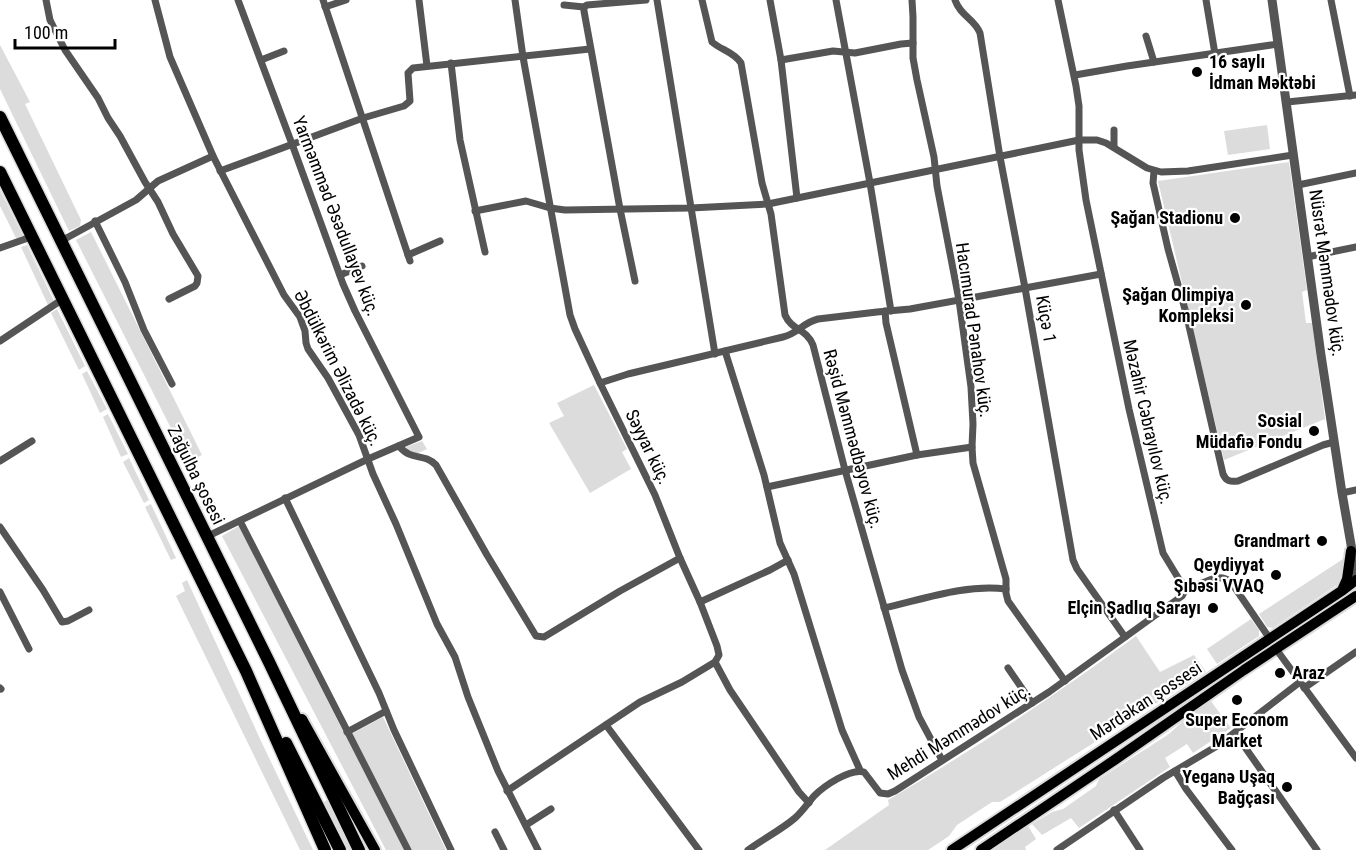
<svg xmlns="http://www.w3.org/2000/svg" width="1356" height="850" font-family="'Roboto Condensed',sans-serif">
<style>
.green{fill:#dcdcdc}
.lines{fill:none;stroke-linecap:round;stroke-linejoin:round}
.primary-casing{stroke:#dbdbdb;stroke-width:14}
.motorway-casing{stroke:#dbdbdb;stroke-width:15}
.minor{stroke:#555;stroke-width:7}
.tertiary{stroke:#555;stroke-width:9}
.primary{stroke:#000;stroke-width:10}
.motorway{stroke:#000;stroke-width:12}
.poi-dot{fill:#000;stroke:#fff;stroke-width:2}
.labels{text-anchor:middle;stroke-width:4.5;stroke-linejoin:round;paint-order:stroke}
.poi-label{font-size:18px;font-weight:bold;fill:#000;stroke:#fff;text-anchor:end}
.street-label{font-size:18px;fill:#000;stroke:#fff}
</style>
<rect width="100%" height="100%" fill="#fff"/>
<g class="green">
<polygon points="0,45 30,102 25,104 81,220 80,226 69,231 0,89"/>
<polygon points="1267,125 1270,149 1228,155 1224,131"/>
<polygon points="1289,162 1307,290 1302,292 1306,323 1312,323 1325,419 1224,460 1158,181"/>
<polygon points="0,190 23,236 16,238 0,206"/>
<polygon points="91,232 202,455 188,462 76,240"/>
<polygon points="27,245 54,301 48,305 21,247"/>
<polygon points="57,309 85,366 79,370 51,313"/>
<polygon points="87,371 107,409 100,413 82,374"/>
<polygon points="594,385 627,449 622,452 631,469 590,493 549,423 564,416 557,403"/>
<polygon points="108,414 128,454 121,457 103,417"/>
<polygon points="422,441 427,449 416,454 407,451 406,447"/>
<polygon points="129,458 149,500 144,503 123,462"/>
<polygon points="151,504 176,558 171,560 145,507"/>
<polygon points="239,526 346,737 383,717 446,850 386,850 222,536"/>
<polygon points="1343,559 1343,576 1340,583 1273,628 1267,627 1259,614"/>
<polygon points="187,580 261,741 313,850 300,850 176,596 185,591 182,583"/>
<polygon points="1251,619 1259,630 1259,636 1217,664 1207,649"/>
<path d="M 1136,636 L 1160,672 L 1194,655 L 1206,672 L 1000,802 L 992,802 L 957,825 L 949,836 L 928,850 L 825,850 L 889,805 L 888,800 C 973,750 1056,695 1136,636 Z"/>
<polygon points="1210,700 1231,728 1193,753 1187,744 1165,758 1170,767 1079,828 1071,818 1042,835 1032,824 1052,812 1063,809 1096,786 1099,779 1169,734 1187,717"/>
<polygon points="327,800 353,850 348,850 324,802"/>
<polygon points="1028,826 1036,839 1025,847 1026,850 993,850"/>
</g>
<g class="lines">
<defs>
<g id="primary">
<polyline points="1343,588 1347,579 1351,551"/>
<polyline points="302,719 375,850"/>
<polyline points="952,850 1343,590 1356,580"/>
<polyline points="981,850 1116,759 1244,670 1356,596"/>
</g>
<g id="motorway">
<polyline points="0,117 269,662 359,850"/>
<polyline points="0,172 246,671 325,850"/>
<polyline points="286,743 340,850"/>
</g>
</defs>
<use href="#primary" class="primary-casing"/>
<use href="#motorway" class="motorway-casing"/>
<g class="minor">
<polyline points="46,0 50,20 65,50 98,98 108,118 120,136 145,182 158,202 173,234 198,276 197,283 195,286 169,299"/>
<polyline points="155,0 170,57 213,156 284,295 300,317 305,331 306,343 308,349 328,378 359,435 373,474 396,524 437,624 455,657 468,697 498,771 538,850"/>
<polyline points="323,0 410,261"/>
<polyline points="419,0 427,66"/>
<polyline points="657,0 715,354"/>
<path d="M 702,0 L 712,42 C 721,50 734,52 741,63 L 762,183 L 771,214 L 785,315 C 792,331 806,328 813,345 L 845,470 L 902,670 L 919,717 L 942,760"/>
<polyline points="770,0 781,60 797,198"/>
<polyline points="836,0 870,183 891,311"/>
<polyline points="912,0 913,17 913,58 917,80 934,157 937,186 959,300 971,387 973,424 972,447 973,463 1006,579 1006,593 1008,601 1065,681"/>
<path d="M 955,0 C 961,17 974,18 980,33 L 1000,157 L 1025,288 L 1073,560 L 1077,569 L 1125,637"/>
<path d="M 1058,0 L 1076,86 L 1079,106 L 1079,150 L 1086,200 L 1129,409 L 1163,553 L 1180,581 L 1188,586 C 1204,587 1216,570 1231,582 L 1270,639"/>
<polyline points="1206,0 1215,54"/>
<polyline points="1331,0 1350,96"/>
<polyline points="564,5 584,7"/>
<polyline points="325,7 346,0"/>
<polyline points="1146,36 1154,62"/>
<polyline points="261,60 284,51"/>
<polyline points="781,60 833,51 855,53 901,44 913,43"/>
<polyline points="451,63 460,140 485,252"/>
<polyline points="1075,75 1127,66 1278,44"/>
<polyline points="1287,102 1356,95"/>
<polyline points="1114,147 1114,130"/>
<polyline points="220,171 363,118 404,106 410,101 408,73 413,68 590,49"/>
<path d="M 1154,171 L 1153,183 L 1168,249 L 1186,313 L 1223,474 C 1226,481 1230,482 1238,481 L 1323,445 L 1334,442"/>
<polyline points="1298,185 1356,173"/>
<polyline points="475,211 526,201 550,208 565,210 691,208 768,204 1079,140 1097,140 1106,143 1147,168 1161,172 1188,171 1293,155"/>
<polyline points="95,221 125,282 144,330 172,384"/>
<polyline points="61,241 136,200 158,181 213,156"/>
<polyline points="0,248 31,237"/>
<polyline points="408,255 440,241"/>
<polyline points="1307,257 1356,247"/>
<polyline points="340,275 362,266"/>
<polyline points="635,281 620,209 584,11 584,7 587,5 646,0"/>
<polyline points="885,311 886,323 917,455"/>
<polyline points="0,341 63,299"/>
<polyline points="725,351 764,475 780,543 794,574 842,730 860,770"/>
<path d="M 600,383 L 628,374 L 783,337 C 799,333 802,323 818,319 L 877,312 L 910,309 L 1101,274"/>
<path d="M 399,446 C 412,462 423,452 436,465 L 487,555 L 536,636 L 544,637 L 620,591 L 680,558"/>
<polyline points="0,461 32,441"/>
<polyline points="767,487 917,455 972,447"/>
<polyline points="1342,493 1356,490"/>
<polyline points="285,498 379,693 394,730 451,850"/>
<polyline points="240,521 408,850"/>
<polyline points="0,527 43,590 62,622 68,621 89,610"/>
<polyline points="206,537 368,459 419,437 355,311 343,284 292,144 238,0"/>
<polyline points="0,592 29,649"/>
<polyline points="700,602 770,570 788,560"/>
<path d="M 884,608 C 924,599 965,584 1006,589"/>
<polyline points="1276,649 1356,758"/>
<polyline points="715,662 730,690 799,792 809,803"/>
<polyline points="1008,668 1032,703"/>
<polyline points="0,688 1,689"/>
<polyline points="1304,688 1356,652"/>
<polyline points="606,725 699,850"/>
<polyline points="347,732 386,711"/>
<polyline points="1235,733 1317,850"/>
<polyline points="1175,771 1186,789 1232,850"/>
<polyline points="507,791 640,702 682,682 715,662 719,655 717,646 700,602 680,558 655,495 600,383 575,329 570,315 523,57 515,0"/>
<polyline points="1114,810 1140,850"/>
<polyline points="526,825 551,809"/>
<polyline points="495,832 504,850"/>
<path d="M 748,850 C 763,839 781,830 795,818 C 803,811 808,803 814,796 C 824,786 850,768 864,772 L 880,793 L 888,794 L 895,791 L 1049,692 L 1182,596 L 1188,586"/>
<polyline points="1057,850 1163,778 1217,746 1300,682"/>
</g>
<polyline class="tertiary" points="1272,0 1321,355 1342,493 1356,573"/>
<use href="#primary" class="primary"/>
<use href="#motorway" class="motorway"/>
</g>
<g class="poi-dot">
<circle cx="1197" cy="72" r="6"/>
<circle cx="1235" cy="218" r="6"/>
<circle cx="1246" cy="305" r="6"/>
<circle cx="1314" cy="431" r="6"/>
<circle cx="1322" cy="541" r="6"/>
<circle cx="1276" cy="575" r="6"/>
<circle cx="1213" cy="608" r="6"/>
<circle cx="1280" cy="673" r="6"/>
<circle cx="1237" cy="700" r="6"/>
<circle cx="1287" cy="787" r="6"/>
</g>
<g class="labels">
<g class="poi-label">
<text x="1209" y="68" text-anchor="start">16 saylı<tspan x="1209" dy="21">İdman Məktəbi</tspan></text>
<text x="1223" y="224">Şağan Stadionu</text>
<text x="1234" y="301">Şağan Olimpiya<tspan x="1234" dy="21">Kompleksi</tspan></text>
<text x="1302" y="427">Sosial<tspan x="1302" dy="21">Müdafiə Fondu</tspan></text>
<text x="1310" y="547">Grandmart</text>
<text x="1264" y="571">Qeydiyyat<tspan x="1264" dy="21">Şıbəsi VVAQ</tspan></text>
<text x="1201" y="614">Elçin Şadlıq Sarayı</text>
<text x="1292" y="679" text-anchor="start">Araz</text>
<text x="1237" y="726" text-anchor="middle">Super Econom<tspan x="1237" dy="21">Market</tspan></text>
<text x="1275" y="783">Yeganə Uşaq<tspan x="1275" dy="21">Bağçası</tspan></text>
</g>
<g class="street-label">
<text transform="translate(336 216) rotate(69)" y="6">Yarməmməd Əsədullayev küç.</text>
<text transform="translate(1327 273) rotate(82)" y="6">Nüsrət Məmmədov küç.</text>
<text transform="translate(1046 319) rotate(80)" y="6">Küçə 1</text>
<text transform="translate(974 330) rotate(82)" y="6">Hacımurad Pənahov küç.</text>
<text transform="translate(338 368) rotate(63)" y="6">Əbdülkərim Əlizadə küç.</text>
<text transform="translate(1148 422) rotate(77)" y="6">Məzahir Cəbrayılov küç.</text>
<text transform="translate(853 439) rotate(75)" y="6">Rəşid Məmmədbəyov küç.</text>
<text transform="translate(648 447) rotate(64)" y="6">Səyyar küç.</text>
<text transform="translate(196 475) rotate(64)" y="6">Zağulba şosesi</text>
<text transform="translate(1146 701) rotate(-33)" y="6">Mərdəkan şossesi</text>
<text transform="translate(959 732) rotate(-32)" y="6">Mehdi Məmmədov küç.</text>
</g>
</g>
<path d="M15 39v9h100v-9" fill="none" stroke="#000000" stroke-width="3"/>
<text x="24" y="39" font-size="18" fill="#000000" stroke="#ffffff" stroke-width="4.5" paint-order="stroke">100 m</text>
</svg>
